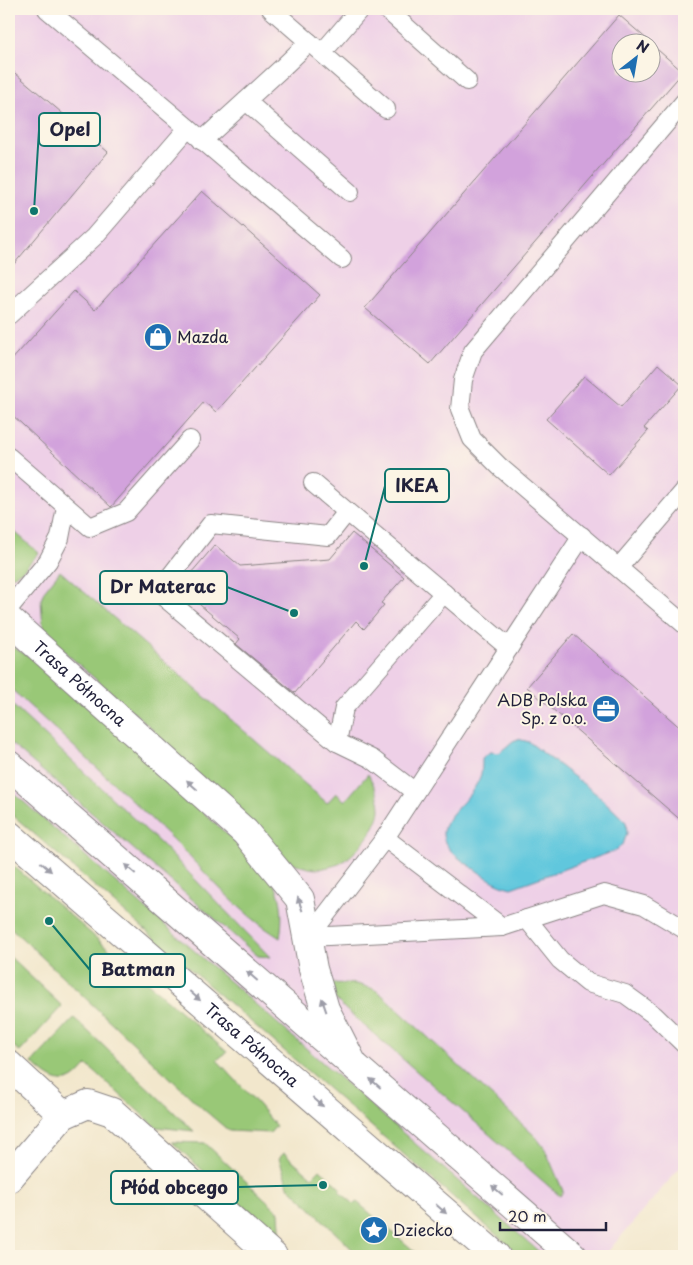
<svg xmlns="http://www.w3.org/2000/svg" width="693" height="1265" font-family="'Playpen Sans',sans-serif">
<style>
.built{fill:#eed0e7;fill-rule:evenodd}
.green{fill:#99c877;stroke:#5e7559}
.water{fill:#60c7dd;stroke:#41748c}
.building{fill:#d2a2dc}
.lines{fill:none;stroke-linecap:round;stroke-linejoin:round}
.service-casing{stroke:#8a8484;stroke-width:20}
.minor-casing{stroke:#8a8484;stroke-width:30}
.primary-casing{stroke:#8a8484;stroke-width:30}
.service{stroke:#fff;stroke-width:18}
.minor{stroke:#fff;stroke-width:28}
.primary{stroke:#fff;stroke-width:28}
.oneway{fill:#9c9ca7}
.labels{text-anchor:middle;stroke-width:4;stroke-linejoin:round;paint-order:stroke}
.poi-label{font-size:16px;fill:#22223b;stroke:#fcf5e5;text-anchor:start}
.street-label{font-size:16px;fill:#22223b;stroke:#fcf5e5}
.leader{fill:none;stroke:#0f766e;stroke-width:2}
.callout-dot{fill:#0f766e;stroke:#fcf5e5;stroke-width:2}
.callout{fill:#fcf5e5;stroke:#0f766e;stroke-width:2}
.callout-label{font-size:18px;text-anchor:middle;font-weight:bold;fill:#22223b}
</style>
<rect width="100%" height="100%" fill="#fcf5e5"/>
<filter id="ink" filterUnits="userSpaceOnUse"><feTurbulence type="fractalNoise" baseFrequency=".02" numOctaves="2"/><feDisplacementMap in="SourceGraphic" scale="10" xChannelSelector="R" yChannelSelector="G"/><feConvolveMatrix kernelMatrix="1 2 1 2 8 2 1 2 1" color-interpolation-filters="sRGB"/></filter>
<filter id="wash" filterUnits="userSpaceOnUse"><feTurbulence type="fractalNoise" baseFrequency=".0096" numOctaves="4" result="noise"/><feDisplacementMap in="SourceGraphic" scale="20" xChannelSelector="R" yChannelSelector="G"/><feGaussianBlur stdDeviation="1.12" result="paint"/><feColorMatrix in="noise" values="0 0 0 0 0 0 0 0 0 0 0 0 0 0 0 0 0 1.4 0 .05"/><feComposite in="paint" operator="in"/></filter>
<g filter="url(#wash)">
<rect width="100%" height="100%" fill="#f2e7cc"/>
<path class="built" d="M 9,9 L 684,9 L 684,1163 L 604,1256 L 544,1256 L 9,789 ZM 620,42 L 650,42 L 650,72 L 620,72 Z"/>
<g class="green">
<polygon points="9,527 39,553 23,570 9,578"/>
<path d="M 60,571 L 327,803 L 336,793 L 345,801 L 368,774 C 374,785 380,797 380,810 C 379,827 354,857 339,864 C 333,866 322,869 316,869 C 303,868 291,862 280,856 L 149,726 L 52,641 L 43,628 L 41,600 L 44,591 Z"/>
<path d="M 9,645 L 45,665 L 244,850 C 253,860 266,871 274,883 C 283,899 283,920 280,938 C 237,912 206,872 171,838 C 118,786 63,737 9,687 Z"/>
<polygon points="9,702 162,845 270,957 258,956 9,742"/>
<polygon points="9,789 544,1256 521,1256 9,812"/>
<polygon points="9,862 227,1052 217,1060 258,1104 276,1126 270,1133 229,1131 202,1108 9,926"/>
<polygon points="9,956 62,1006 20,1052 9,1042"/>
<polygon points="330,983 357,984 374,989 381,994 536,1137 545,1149 563,1191 560,1196 344,1008 335,999"/>
<path d="M 74,1018 L 194,1131 L 156,1127 L 87,1065 C 83,1069 79,1074 75,1077 C 59,1089 44,1073 32,1063 Z"/>
<polygon points="172,1142 205,1143 279,1212 281,1243"/>
<polygon points="284,1153 312,1177 320,1169 341,1189 339,1191 354,1204 357,1202 420,1256 359,1256 288,1186 279,1158"/>
</g>
<path class="water" d="M 518,739 L 529,742 L 599,796 L 626,822 L 627,833 L 624,842 L 617,850 L 511,888 C 494,884 482,874 467,864 C 411,826 469,812 481,774 C 482,769 482,763 482,758 L 490,752 L 499,753 L 513,741 Z"/>
<g id="blocks">
<g class="building">
<polygon points="619,15 650,42 620,42 620,72 650,72 650,43 683,72 430,364 365,308"/>
<polygon points="9,68 108,152 9,270"/>
<polygon points="202,191 320,295 216,412 204,402 111,507 9,412 9,363 74,291 95,310"/>
<polygon points="658,364 682,385 644,428 648,431 609,475 546,419 584,376 621,407"/>
<polygon points="352,533 404,577 381,603 384,605 364,629 356,621 295,693 236,644 240,639 179,587 215,545 240,566 330,559"/>
<polygon points="573,634 684,731 684,823 527,687"/>
</g>
</g>
</g>
<g filter="url(#ink)">
<use href="#blocks" fill-opacity="0" stroke="#8a8484" stroke-width="1"/>
<g class="lines">
<defs>
<g id="service">
<polyline points="386,9 467,81"/>
<polyline points="309,42 386,109"/>
<polyline points="322,53 360,9"/>
<polyline points="246,101 350,192"/>
<polyline points="684,102 473,351 463,380 460,409 472,439 500,467 684,624"/>
<polyline points="188,128 342,259"/>
<polyline points="202,141 282,68 309,42 271,9"/>
<polyline points="9,315 94,237 188,128 47,9"/>
<polyline points="9,457 90,527 126,512 190,440"/>
<polyline points="313,483 509,648"/>
<polyline points="347,512 328,536 211,524 158,592 337,742 372,759 415,792"/>
<polyline points="619,567 684,491"/>
<polyline points="9,608 48,561 60,538 66,507"/>
<polyline points="337,742 344,708 444,593"/>
<polyline points="385,838 582,536"/>
<polyline points="527,919 560,960 588,983 625,994 654,1015 684,1044"/>
<polyline points="309,937 502,927 604,894 644,905 684,929"/>
<polyline points="309,937 385,838 502,927"/>
</g>
<g id="minor">
<path id="s1" d="M 9,620 L 245,832 L 300,899 L 313,969 L 325,1009 L 353,1064"/>
<polyline points="9,1065 63,1115"/>
<polyline points="9,1178 63,1115 88,1104 112,1112 273,1256"/>
</g>
<g id="primary">
<polyline points="9,765 573,1256"/>
<path id="s2" d="M 9,835 L 496,1256"/>
</g>
</defs>
<use href="#service" class="service-casing"/>
<use href="#minor" class="minor-casing"/>
<use href="#primary" class="primary-casing"/>
<use href="#service" class="service"/>
<use href="#minor" class="minor"/>
<use href="#primary" class="primary"/>
</g>
<defs><path id="oneway-solid" d="M-6-.8H1V-3.2L6.5 0L1 3.2V.8H-6Z" transform="scale(1.25)"/></defs>
<g class="oneway">
<use href="#oneway-solid" transform="translate(192 785) rotate(-138)"/>
<use href="#oneway-solid" transform="translate(46 867) rotate(41)"/>
<use href="#oneway-solid" transform="translate(130 869) rotate(-139)"/>
<use href="#oneway-solid" transform="translate(300 904) rotate(-109)"/>
<use href="#oneway-solid" transform="translate(252 976) rotate(-139)"/>
<use href="#oneway-solid" transform="translate(195 996) rotate(41)"/>
<use href="#oneway-solid" transform="translate(324 1005) rotate(-109)"/>
<use href="#oneway-solid" transform="translate(375 1083) rotate(-139)"/>
<use href="#oneway-solid" transform="translate(318 1102) rotate(41)"/>
<use href="#oneway-solid" transform="translate(497 1190) rotate(-139)"/>
<use href="#oneway-solid" transform="translate(441 1209) rotate(41)"/>
</g>
</g>
<defs>
<symbol id="shop-disc" viewBox="-11 -11 22 22"><circle r="9.5" fill="#1f6fb2" stroke="#fcf5e5"/><path d="M-5-2.5h2.3a2.7 3.5 0 0 1 5.4 0H5L5.5 6h-11ZM-1.5-2.5h3a1.5 2.3 0 0 0-3 0Z" fill="#fff"/></symbol>
<symbol id="office-disc" viewBox="-11 -11 22 22"><circle r="9.5" fill="#1f6fb2" stroke="#fcf5e5"/><path d="M-6-3h4V-5.5h4V-3h4V5H-6ZM-1-4.5V-3h2v-1.5ZM-6 0V1H6V0Z" fill="#fff"/></symbol>
<symbol id="sight-disc" viewBox="-11 -11 22 22"><circle r="9.5" fill="#1f6fb2" stroke="#fcf5e5"/><path d="M0-6L1.8-2.2L6-1.7L2.9 1.2L3.7 5.4L0 3.3L-3.7 5.4L-2.9 1.2L-6-1.7L-1.8-2.2Z" fill="#fff"/></symbol>
</defs>
<g fill-rule="evenodd">
<use href="#shop-disc" x="142" y="321" width="32" height="32"/>
<use href="#office-disc" x="590" y="693" width="32" height="32"/>
<use href="#sight-disc" x="358" y="1214" width="32" height="32"/>
</g>
<g class="labels">
<g class="poi-label">
<text x="177" y="343">Mazda</text>
<text x="587" y="706" text-anchor="end">ADB Polska<tspan x="587" dy="18">Sp. z o.o.</tspan></text>
<text x="393" y="1236">Dziecko</text>
</g>
<g class="street-label">
<text dy="6" stroke="none"><textPath href="#s1" startOffset="95">Trasa Północna</textPath></text>
<text dy="6" stroke="none"><textPath href="#s2" startOffset="321">Trasa Północna</textPath></text>
</g>
</g>
<path class="leader" d="M34 211L39 130M364 566L385 486M294 613L227 587M49 921L90 970M323 1185L238 1187"/>
<g class="callout-dot">
<circle cx="34" cy="211" r="5"/>
<circle cx="364" cy="566" r="5"/>
<circle cx="294" cy="613" r="5"/>
<circle cx="49" cy="921" r="5"/>
<circle cx="323" cy="1185" r="5"/>
</g>
<g class="callout">
<rect x="39" y="113" width="61" height="33" rx="5"/>
<rect x="385" y="469" width="64" height="33" rx="5"/>
<rect x="100" y="571" width="127" height="33" rx="5"/>
<rect x="90" y="954" width="95" height="33" rx="5"/>
<rect x="111" y="1171" width="127" height="33" rx="5"/>
</g>
<g class="callout-label">
<text x="70" y="136">Opel</text>
<text x="417" y="492">IKEA</text>
<text x="163" y="593">Dr Materac</text>
<text x="138" y="976">Batman</text>
<text x="174" y="1194">Płód obcego</text>
</g>
<rect width="693" height="1265" fill="none" stroke="#fcf5e5" stroke-width="30"/>
<g transform="translate(636 58) rotate(31)"><circle r="24" fill="#fcf5e5" stroke="#a5a1a1"/>
<path d="M0-4L9 19L0 12L-9 19Z" fill="#1f6fb2"/>
<text y="-8" font-size="14" font-weight="bold" text-anchor="middle" fill="#22223b">N</text>
</g>
<path d="M500 1222v8h106v-8" fill="none" stroke="#22223b" stroke-width="2.5"/>
<text x="508" y="1222" font-size="15" fill="#22223b" stroke="#fcf5e5" stroke-width="4" paint-order="stroke">20 m</text>
</svg>
